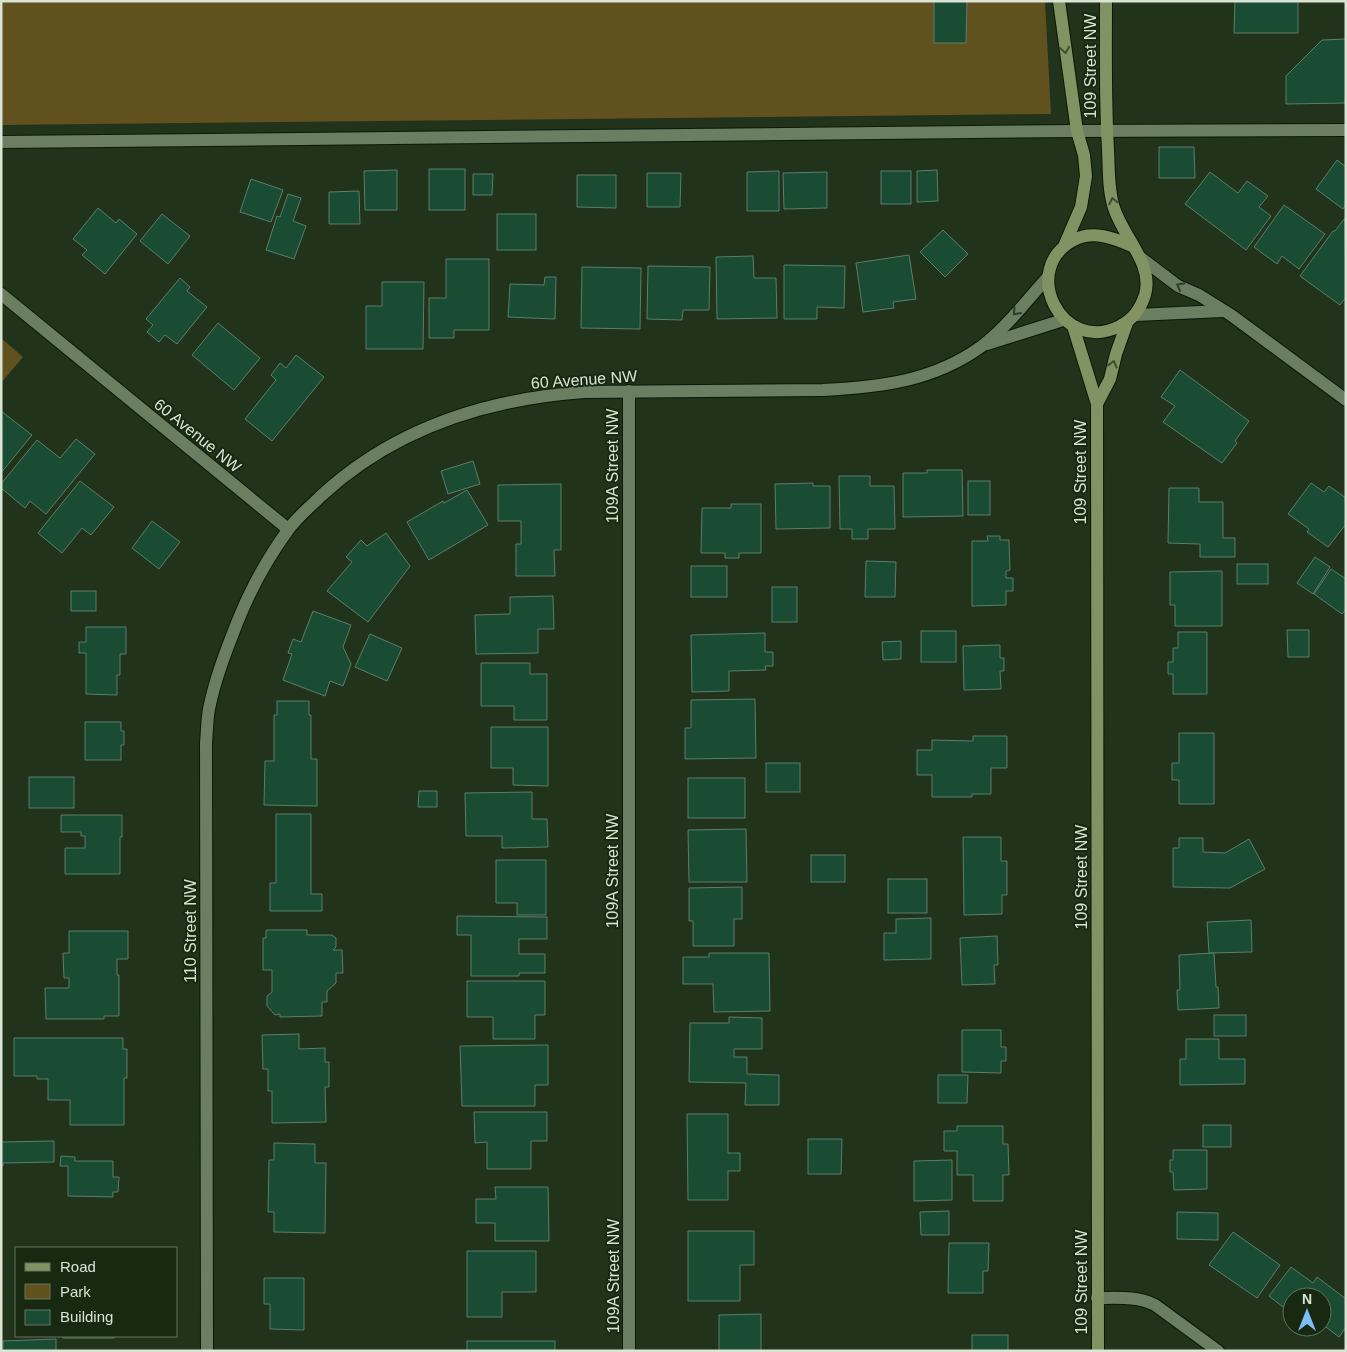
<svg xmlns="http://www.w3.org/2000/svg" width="1347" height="1352" font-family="Helvetica,sans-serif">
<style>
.green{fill:#60511e}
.building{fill:#1a4c34;stroke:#5c7d6a}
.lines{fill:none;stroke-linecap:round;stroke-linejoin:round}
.lane-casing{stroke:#0a1a04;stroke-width:14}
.street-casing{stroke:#0a1a04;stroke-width:14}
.secondary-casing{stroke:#0a1a04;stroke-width:14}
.lane{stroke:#6a7e62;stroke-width:12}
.street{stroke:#6a7e62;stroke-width:12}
.secondary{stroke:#819362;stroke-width:12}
.oneway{stroke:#3d4e2d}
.oneway2{stroke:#2c3e25}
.labels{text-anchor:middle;stroke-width:4;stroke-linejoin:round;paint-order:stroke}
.street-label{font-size:16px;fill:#d9e4d5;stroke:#182911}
</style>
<rect width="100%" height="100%" fill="#21331a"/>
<g class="green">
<polygon points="1,1 1045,1 1051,114 1,125"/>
<polygon points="1,338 23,357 1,383"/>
</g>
<g class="building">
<polygon points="934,1 967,1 966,43 934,43"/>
<polygon points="1235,1 1298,1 1298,33 1234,33"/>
<polygon points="1346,39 1346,103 1286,104 1286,76 1322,40"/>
<polygon points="1159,147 1194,147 1195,178 1159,178"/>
<polygon points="1337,160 1346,167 1346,204 1343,209 1316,189"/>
<rect x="429" y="169" width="36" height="41"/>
<polygon points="397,170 397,210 365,210 364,171"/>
<polygon points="937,170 938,201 917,202 917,171"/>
<polygon points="779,171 779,211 747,211 747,172"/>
<rect x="881" y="171" width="30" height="33"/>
<polygon points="827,172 827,208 784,209 783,173"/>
<polygon points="1210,172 1238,193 1247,181 1268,196 1259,207 1271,216 1246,250 1185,204"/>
<polygon points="647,173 681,173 680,207 647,207"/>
<polygon points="473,174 493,174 492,195 473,195"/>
<polygon points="577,175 616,175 616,208 577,207"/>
<polygon points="251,179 283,190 271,222 240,212"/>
<polygon points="359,191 360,224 329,224 329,192"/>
<polygon points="288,194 301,198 293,221 306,226 294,259 266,250 277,216 280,217"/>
<polygon points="1284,205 1325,234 1299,269 1282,256 1277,264 1254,247"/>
<polygon points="98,208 116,223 119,219 137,234 105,274 82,255 87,250 73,239"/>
<polygon points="162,214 190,236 168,264 140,241"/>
<rect x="497" y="214" width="39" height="36"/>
<polygon points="1345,218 1346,297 1340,305 1300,276 1333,231 1335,231"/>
<polygon points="943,230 968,254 945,277 920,252"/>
<polygon points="909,255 916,299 893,302 894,308 863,312 856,263"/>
<polygon points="753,256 754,278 776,278 777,318 717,319 716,257"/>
<polygon points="446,259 489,259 489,330 454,330 454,338 429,338 429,298 446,298"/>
<polygon points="784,265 845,266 844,308 817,307 817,319 784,319"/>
<polygon points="648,266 710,267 709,310 683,310 682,320 647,319"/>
<polygon points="582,267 641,268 640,329 581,328"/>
<polygon points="545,277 556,277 555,319 508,317 510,284 544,285"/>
<polygon points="180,278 190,287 187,291 207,307 177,344 165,335 159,342 147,332 153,325 146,319"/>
<polygon points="382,282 424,282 423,349 366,349 366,306 382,306"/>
<polygon points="218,323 260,358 234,390 192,355"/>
<polygon points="296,355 324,377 272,441 245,419 276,380 271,375 280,363 286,368"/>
<polygon points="1180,370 1249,421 1235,441 1237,443 1222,463 1163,422 1175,406 1161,397"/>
<polygon points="1,411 32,435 1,473"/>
<polygon points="76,439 95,454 46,514 30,501 25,508 1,488 1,484 37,440 60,458"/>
<polygon points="473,461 480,484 448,494 441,471"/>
<polygon points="927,470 962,470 963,516 903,517 903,473 927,473"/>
<polygon points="839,476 870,476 870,486 894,486 895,529 868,529 868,539 852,539 852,529 840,529"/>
<polygon points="80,481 114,507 91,535 82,528 62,553 38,533"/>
<rect x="968" y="481" width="22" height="34"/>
<polygon points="813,483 813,486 830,486 830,528 776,529 775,484"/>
<polygon points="1311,483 1324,492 1329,486 1346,498 1346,524 1328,547 1307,532 1309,529 1288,514"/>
<polygon points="561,484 561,550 554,550 555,576 516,576 516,544 521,544 521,521 498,521 498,485"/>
<polygon points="1169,488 1199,488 1199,502 1223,502 1223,538 1235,538 1235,557 1200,557 1200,544 1168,543"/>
<polygon points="467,490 488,525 429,560 407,522 443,501 444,503"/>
<polygon points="731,504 761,504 761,553 739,553 739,558 725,558 725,553 701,553 702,508 731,508"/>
<polygon points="152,521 180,542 159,569 132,548"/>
<polygon points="386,533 410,566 368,622 327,591 352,562 346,557 361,540 367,546"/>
<polygon points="987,536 1000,536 1000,540 1009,540 1010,570 1006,571 1006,578 1013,578 1013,591 1006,591 1006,605 972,606 972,541 988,541"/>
<polygon points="1315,557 1330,567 1313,594 1297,583"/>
<polygon points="866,561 896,562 895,597 865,597"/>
<rect x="1237" y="564" width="31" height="20"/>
<rect x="691" y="566" width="36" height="31"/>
<polygon points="1331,569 1346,579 1346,609 1342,614 1314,594"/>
<polygon points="1222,571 1222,626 1175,626 1175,605 1170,605 1170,572"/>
<rect x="772" y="587" width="25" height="35"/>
<rect x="71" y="591" width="25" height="20"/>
<polygon points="553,596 554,629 538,629 538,653 476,654 475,615 510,614 510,597"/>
<polygon points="313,611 351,625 343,647 351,664 343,686 330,681 325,696 283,680 292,654 288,653 293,639 301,642"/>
<polygon points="86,627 126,627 126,654 120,654 120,675 117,675 117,695 86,694 86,653 79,653 79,642 86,642"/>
<polygon points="1287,630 1309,630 1309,657 1288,657"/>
<rect x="921" y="631" width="35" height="31"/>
<polygon points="1178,632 1207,632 1207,694 1173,694 1173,674 1168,674 1168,662 1173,662 1173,648 1178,648"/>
<polygon points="765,633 765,652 773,652 773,666 765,666 766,670 729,671 729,691 692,692 691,635"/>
<polygon points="370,634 402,648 387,681 355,667"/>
<polygon points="901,641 901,659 883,660 882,642"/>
<polygon points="1000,645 1000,658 1004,658 1004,671 1000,671 1001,689 964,690 963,646"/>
<polygon points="481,663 530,663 530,674 547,674 547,720 514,720 514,706 481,706"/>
<polygon points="755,699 756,758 685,759 685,728 691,728 691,700"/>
<polygon points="277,701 309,701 309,715 311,715 311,759 317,759 317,806 264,805 265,761 274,761 274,715 277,715"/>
<polygon points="85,722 121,722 121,731 124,731 124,745 121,745 121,760 85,760"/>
<polygon points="491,727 548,727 548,786 513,785 513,768 491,768"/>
<polygon points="1179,733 1214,733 1214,804 1179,804 1179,780 1172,780 1172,763 1179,763"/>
<polygon points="973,736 1007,736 1007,768 991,768 991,794 972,794 972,797 932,797 932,775 917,775 917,750 932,750 932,740 973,741"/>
<rect x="766" y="763" width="34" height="29"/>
<rect x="29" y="777" width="45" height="31"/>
<rect x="688" y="778" width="57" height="40"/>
<polygon points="419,791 437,791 437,807 418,807"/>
<polygon points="532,792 532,819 547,819 548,847 502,848 502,836 466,836 465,793"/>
<polygon points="276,814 311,814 311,894 322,894 322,911 270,911 270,883 276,883"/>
<polygon points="61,815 122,815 122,837 120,837 120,874 65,874 65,848 85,848 85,836 81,836 81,832 61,832"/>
<polygon points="746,829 747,882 689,882 688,830"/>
<polygon points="963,837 1001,837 1001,861 1007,861 1007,895 1002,895 1002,914 964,915"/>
<polygon points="1179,838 1203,838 1203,852 1225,853 1249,839 1265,869 1230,888 1173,887 1173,848 1179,848"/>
<rect x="811" y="855" width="34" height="27"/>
<polygon points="496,860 546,860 546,915 517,915 517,903 496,903"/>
<rect x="888" y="879" width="39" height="34"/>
<polygon points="742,887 742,919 734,919 734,946 693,946 693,921 689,921 689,888"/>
<polygon points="457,916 547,917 547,939 519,939 519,954 545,954 545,973 519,973 519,976 471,976 471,935 457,935"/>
<polygon points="931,918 931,959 884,960 884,933 896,933 896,919"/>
<polygon points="1251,920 1252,952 1209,953 1207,922"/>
<polygon points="266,930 307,930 307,935 332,935 336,938 336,947 333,950 342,950 343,973 336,973 336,983 327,991 327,1002 322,1002 322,1016 280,1017 280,1014 275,1015 267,1006 267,996 272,992 272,970 263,970 263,938 266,938"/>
<polygon points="69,931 128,931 128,959 117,959 117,975 119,975 119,1016 104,1016 104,1019 46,1019 45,988 69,988 69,978 64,978 63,953 69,953"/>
<polygon points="997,936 998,965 994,965 995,984 962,985 960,938"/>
<polygon points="709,953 769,953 770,1011 714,1012 713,984 683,984 683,957 709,957"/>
<polygon points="1214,953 1216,987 1218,987 1219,1008 1178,1010 1177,990 1180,990 1179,955"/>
<polygon points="467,981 545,981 545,1015 535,1015 535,1039 493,1039 493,1017 467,1017"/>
<rect x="1214" y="1015" width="32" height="21"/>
<polygon points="729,1017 762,1018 762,1049 734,1049 734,1057 747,1057 747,1074 779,1075 779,1105 745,1105 746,1083 689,1082 690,1023 729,1023"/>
<polygon points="962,1030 1001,1030 1001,1047 1006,1047 1006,1061 1001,1061 1001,1073 962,1072"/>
<polygon points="299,1034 299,1049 325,1048 325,1062 329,1062 329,1087 325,1087 326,1122 272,1123 272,1091 268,1091 268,1069 263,1069 262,1035"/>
<polygon points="14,1038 123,1038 123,1049 127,1049 127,1078 124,1078 124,1125 70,1125 70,1100 48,1100 48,1079 37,1079 37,1076 14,1076"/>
<polygon points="1186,1039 1219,1039 1219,1059 1245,1059 1245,1084 1180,1085 1180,1059 1186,1059"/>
<polygon points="548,1045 548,1085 535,1085 535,1106 462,1106 460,1046"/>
<polygon points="938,1075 968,1075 967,1103 938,1103"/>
<polygon points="474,1112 547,1112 547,1141 531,1141 531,1169 487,1169 487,1142 475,1143"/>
<polygon points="687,1114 728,1114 728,1153 740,1153 740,1171 728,1171 728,1200 688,1200"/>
<rect x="1203" y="1125" width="28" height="22"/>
<polygon points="957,1126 1003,1126 1003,1144 1008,1144 1009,1175 1003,1175 1003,1201 973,1201 973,1175 957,1175 957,1151 944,1151 944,1131 957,1131"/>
<polygon points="808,1139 842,1139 841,1174 808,1174"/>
<polygon points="54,1141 54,1162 3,1163 3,1166 1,1166 1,1142"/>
<polygon points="274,1143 315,1144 315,1163 326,1163 325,1233 274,1232 274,1212 268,1212 269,1160 274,1160"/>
<polygon points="1173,1150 1207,1150 1207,1189 1174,1190 1173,1172 1170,1172 1170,1160 1173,1160"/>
<polygon points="61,1156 75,1157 75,1161 113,1161 113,1177 119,1177 118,1192 113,1192 113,1197 68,1196 68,1166 60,1166"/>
<polygon points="952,1160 952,1200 914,1201 914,1161"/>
<polygon points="495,1187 548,1187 549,1241 495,1241 495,1223 476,1223 476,1199 496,1199"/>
<polygon points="949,1211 949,1235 921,1235 920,1212"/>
<polygon points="1177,1212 1218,1213 1218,1240 1177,1239"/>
<polygon points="688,1231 754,1231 754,1265 740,1265 740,1301 688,1301"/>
<polygon points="1233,1232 1280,1265 1257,1298 1209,1265"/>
<polygon points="949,1243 989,1243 988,1271 983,1271 983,1293 948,1293"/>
<polygon points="467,1251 536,1251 536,1292 502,1292 502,1317 467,1317"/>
<polygon points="1291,1267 1313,1283 1317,1277 1346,1299 1346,1327 1339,1337 1322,1324 1322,1297 1292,1297 1292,1314 1269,1296"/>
<polygon points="264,1278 304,1278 304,1330 270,1329 270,1304 264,1304"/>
<polygon points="761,1314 761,1351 719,1351 719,1315"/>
<rect x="972" y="1335" width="36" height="16"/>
<rect x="63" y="1336" width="51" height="2"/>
<polygon points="56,1339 56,1351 3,1351 3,1341"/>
<rect x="467" y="1341" width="88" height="10"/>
</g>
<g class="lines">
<defs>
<polyline id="lane" points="1,142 1077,131 1346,130"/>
<g id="street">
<polyline points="1141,258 1178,286 1199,295 1231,315 1346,400"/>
<polyline points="1,294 288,529"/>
<polyline points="1136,315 1222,311"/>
<polyline points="987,344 1063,320"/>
<polyline points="629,391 629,1351"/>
<path d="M 1097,1298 C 1118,1298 1137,1296 1155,1305 L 1218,1351"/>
<path d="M 207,1351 L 206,743 C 207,732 207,720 209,709 C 215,679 226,651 237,623 C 250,590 267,559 288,530 C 297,517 311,506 322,495 C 395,428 487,399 584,392 L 823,390 C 881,387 934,381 982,346 C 1007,327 1027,300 1048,277"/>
</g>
<g id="secondary">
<polyline points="1059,1 1077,131 1084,155 1086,176 1081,207 1065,244"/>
<path d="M 1106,1 C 1106,50 1105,100 1108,149 C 1109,168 1108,190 1114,208 C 1123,237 1154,264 1145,295 C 1140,310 1133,319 1120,326 C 1061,356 1019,268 1074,240 C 1093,230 1114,238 1132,246"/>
<polyline points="1073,326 1097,404 1098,1351"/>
<polyline points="1097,404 1110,379 1116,354 1127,323"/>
</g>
</defs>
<use href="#lane" class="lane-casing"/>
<use href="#street" class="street-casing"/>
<use href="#secondary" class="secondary-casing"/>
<use href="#lane" class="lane"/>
<use href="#street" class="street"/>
<use href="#secondary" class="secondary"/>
</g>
<defs><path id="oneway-chevron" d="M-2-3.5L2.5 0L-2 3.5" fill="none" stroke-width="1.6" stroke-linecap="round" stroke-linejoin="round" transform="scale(1.25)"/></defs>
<g class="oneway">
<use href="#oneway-chevron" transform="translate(1065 50) rotate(82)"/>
<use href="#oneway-chevron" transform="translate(1113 201) rotate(-103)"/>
<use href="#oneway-chevron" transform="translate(1113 364) rotate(-76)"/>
</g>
<g class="oneway2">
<use href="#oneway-chevron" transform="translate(1180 286) rotate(-150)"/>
<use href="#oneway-chevron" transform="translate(1016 312) rotate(132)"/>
</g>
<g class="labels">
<g class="street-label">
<text transform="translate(1090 66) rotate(-90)" y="6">109 Street NW</text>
<text transform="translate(584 379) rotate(-4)" y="6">60 Avenue NW</text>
<text transform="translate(198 435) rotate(39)" y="6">60 Avenue NW</text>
<text transform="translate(612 466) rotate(-90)" y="6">109A Street NW</text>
<text transform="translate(1080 472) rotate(-90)" y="6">109 Street NW</text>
<text transform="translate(612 871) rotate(-90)" y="6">109A Street NW</text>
<text transform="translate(1081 877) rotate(-90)" y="6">109 Street NW</text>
<text transform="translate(190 931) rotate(-90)" y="6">110 Street NW</text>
<text transform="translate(613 1276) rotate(-90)" y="6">109A Street NW</text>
<text transform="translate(1081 1282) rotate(-90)" y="6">109 Street NW</text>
</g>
</g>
<rect width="1347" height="1352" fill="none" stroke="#d9e4d5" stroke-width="5"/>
<rect x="15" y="1247" width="162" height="90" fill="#182911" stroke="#65745f"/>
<rect x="25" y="1263" width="25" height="8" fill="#819362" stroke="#65745f"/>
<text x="60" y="1272" font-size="15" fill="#d9e4d5">Road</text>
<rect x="25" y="1284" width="25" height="15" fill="#60511e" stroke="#65745f"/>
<text x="60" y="1297" font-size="15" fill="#d9e4d5">Park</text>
<rect x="25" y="1310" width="25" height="15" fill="#1a4c34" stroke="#65745f"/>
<text x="60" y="1322" font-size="15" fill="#d9e4d5">Building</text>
<g transform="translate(1307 1312)"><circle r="24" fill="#182911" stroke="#65745f"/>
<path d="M0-4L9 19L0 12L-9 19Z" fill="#7ebdf9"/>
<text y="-8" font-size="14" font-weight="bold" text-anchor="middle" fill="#d9e4d5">N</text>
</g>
</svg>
